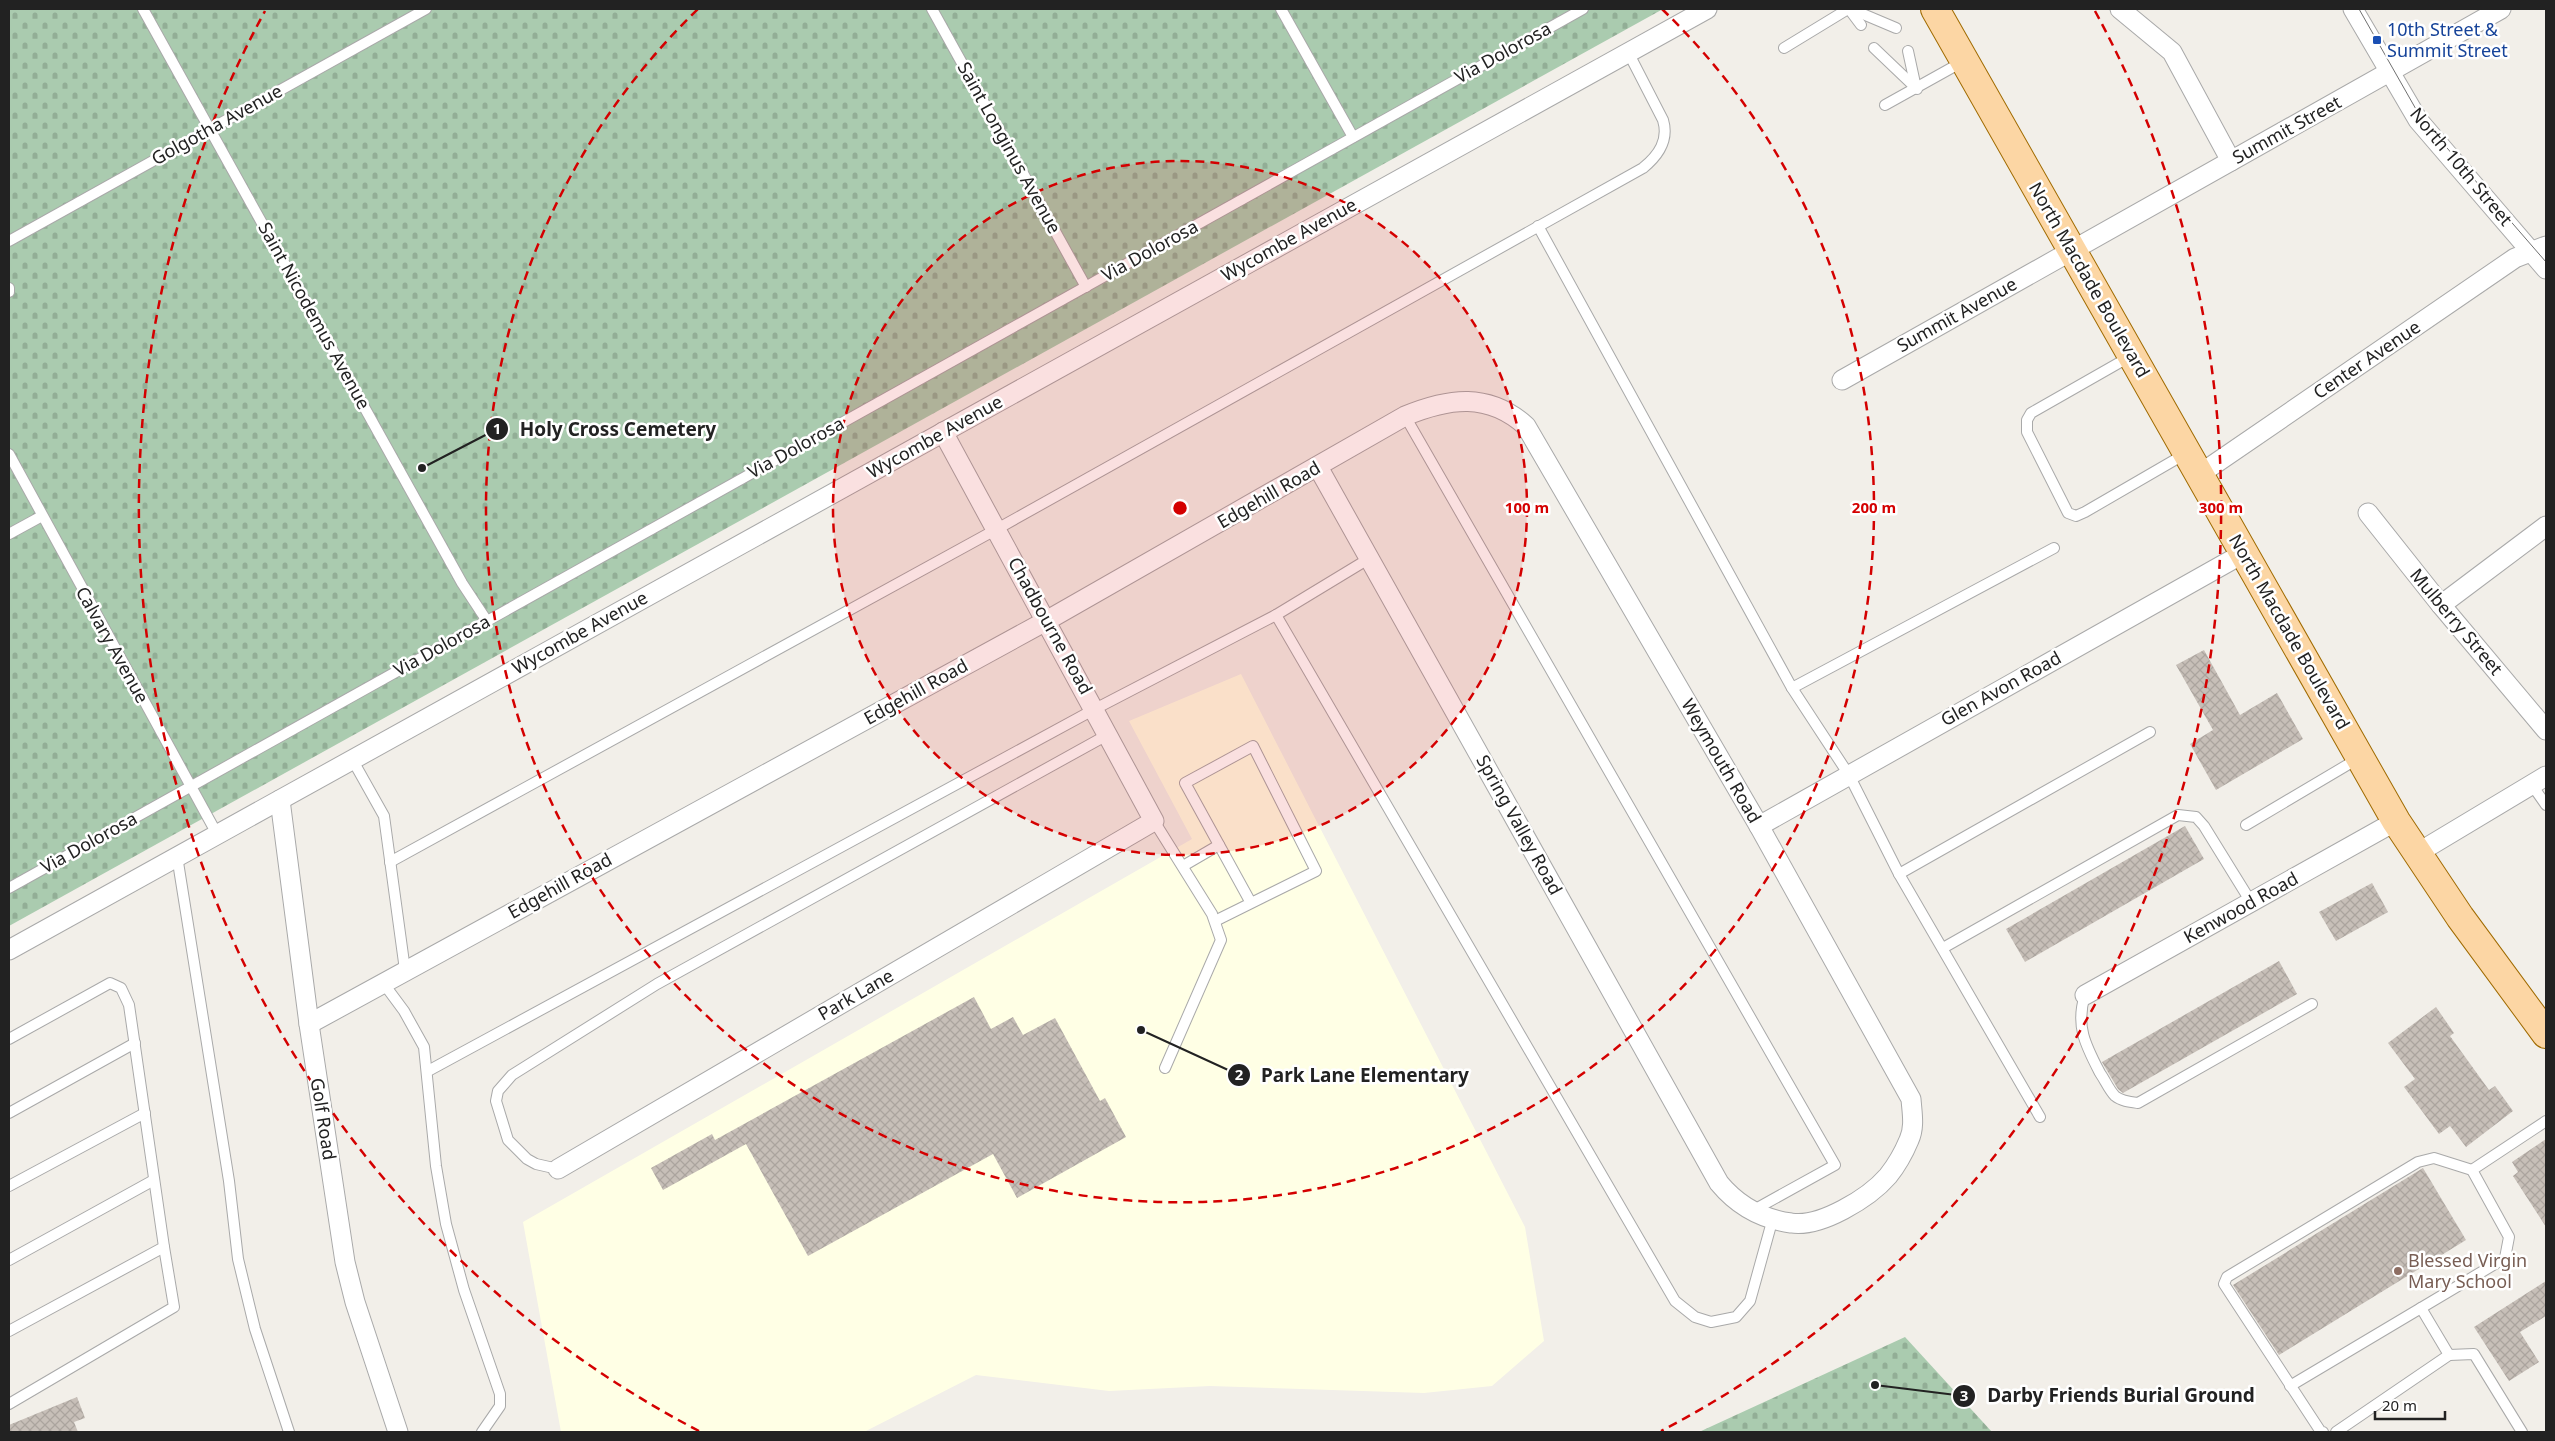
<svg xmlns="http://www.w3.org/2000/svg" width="2555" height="1441" font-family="'Noto Sans',sans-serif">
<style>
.education{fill:#ffffe5}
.cemetery{fill:url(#cemetery-stones)}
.building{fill:url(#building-cross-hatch)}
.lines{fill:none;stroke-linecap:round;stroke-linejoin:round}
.service-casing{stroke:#a9a9a9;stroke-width:12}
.minor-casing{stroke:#a9a9a9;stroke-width:21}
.primary-casing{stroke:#a06b00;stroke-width:30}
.service{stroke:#fff;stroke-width:10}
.minor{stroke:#fff;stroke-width:19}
.primary{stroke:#fcd6a4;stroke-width:28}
.tram{stroke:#707070;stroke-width:1}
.ring{fill:none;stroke:#d40000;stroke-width:2.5;stroke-dasharray:9 6}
.transit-dot{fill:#1a4fb4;stroke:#fff;stroke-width:2}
.education-dot{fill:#8d6e63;stroke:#fff;stroke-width:2}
.labels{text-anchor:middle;stroke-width:5;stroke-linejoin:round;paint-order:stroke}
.transit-label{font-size:18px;fill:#164399;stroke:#fff;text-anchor:start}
.street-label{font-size:18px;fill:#222;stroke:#fff}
.education-label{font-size:18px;fill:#785e54;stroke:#fff;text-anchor:start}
.centre{fill:#d40000;stroke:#fff;stroke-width:2.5}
.ring-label{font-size:15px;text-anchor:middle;font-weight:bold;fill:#d40000;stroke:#fff;stroke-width:5;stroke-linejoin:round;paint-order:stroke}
.leader{fill:none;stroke:#222;stroke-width:2}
.callout-dot{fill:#222;stroke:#fff;stroke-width:2}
.mark-label{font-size:15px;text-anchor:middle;font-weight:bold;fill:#fff}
.callout-label{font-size:19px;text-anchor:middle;font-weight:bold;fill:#222;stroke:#fff;stroke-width:5;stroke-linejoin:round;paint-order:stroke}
</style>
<defs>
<pattern id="cemetery-stones" width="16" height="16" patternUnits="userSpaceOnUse" patternTransform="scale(1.25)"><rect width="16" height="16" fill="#aacbaf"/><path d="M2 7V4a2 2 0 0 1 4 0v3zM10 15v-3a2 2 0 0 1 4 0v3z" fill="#92ae96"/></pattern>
<pattern id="building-cross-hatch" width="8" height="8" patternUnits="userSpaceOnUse" patternTransform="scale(1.25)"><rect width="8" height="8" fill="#c7bfb8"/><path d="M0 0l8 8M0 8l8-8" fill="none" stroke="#aba49e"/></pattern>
</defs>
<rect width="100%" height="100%" fill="#f2efe9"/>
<polygon class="education" points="1241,674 1525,1227 1544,1341 1492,1386 1424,1393 1210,1386 1109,1391 976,1375 864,1432 561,1432 523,1222 1192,839 1129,721"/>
<g class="cemetery">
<polygon points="9,9 1663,9 9,926"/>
<polygon points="1905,1337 1992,1432 1699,1432"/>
</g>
<g class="building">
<polygon points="2204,650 2240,715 2277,693 2303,739 2216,790 2190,744 2213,730 2176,665"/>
<polygon points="2185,826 2204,859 2025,962 2006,929"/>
<polygon points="2372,883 2388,912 2336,941 2319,912"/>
<polygon points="2279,961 2297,994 2123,1093 2118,1089 2102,1062"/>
<polygon points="974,997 991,1029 1013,1017 1023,1035 1055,1018 1100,1101 1105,1098 1126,1137 1017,1198 993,1154 808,1256 746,1144 663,1190 651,1168 712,1134 715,1140"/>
<polygon points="2436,1007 2454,1033 2450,1036 2489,1090 2495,1086 2513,1111 2466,1147 2450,1126 2439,1134 2404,1087 2415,1079 2388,1043"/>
<polygon points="2546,1139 2546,1227 2513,1176 2518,1172 2512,1162"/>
<polygon points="2423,1168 2466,1240 2279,1355 2233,1285"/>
<polygon points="2546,1281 2546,1316 2520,1332 2539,1362 2509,1381 2474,1327"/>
<polygon points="77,1397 85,1418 74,1422 78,1432 9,1432 9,1425"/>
</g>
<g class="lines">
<defs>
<g id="service">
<polyline points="143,9 462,583 487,621"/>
<polyline points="932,9 1086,287"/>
<polyline points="1281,9 1353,137"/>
<polyline points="1849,9 1861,25"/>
<polyline points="1851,9 1896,28"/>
<polyline points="1784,48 1848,9"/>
<polyline points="1874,48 1917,89"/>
<polyline points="1908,51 1916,88"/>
<polyline points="1885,105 1964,61"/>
<polyline points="1538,226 1792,688 1849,775 1899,874 2040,1117"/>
<polyline points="9,241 426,9"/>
<polyline points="9,288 9,292"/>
<polyline points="2131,356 2031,413 2027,420 2027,432 2068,513 2076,516 2085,512 2185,454"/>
<polyline points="1405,416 1835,1165 1752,1211"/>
<polyline points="9,454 217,834"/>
<polyline points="9,534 42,516"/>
<polyline points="1276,615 1675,1301 1695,1317 1711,1322 1736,1317 1750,1301 1773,1218"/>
<polyline points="1792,688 2054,548"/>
<polyline points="352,759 384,816 405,970"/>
<polyline points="2532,785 2546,805"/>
<polyline points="1154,821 1212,914 1221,940 1165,1068"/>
<polyline points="2246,825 2359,758"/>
<polyline points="177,856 229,1181 238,1259 255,1329 289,1432"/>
<path d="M 390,862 L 997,529 L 1643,168 C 1659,155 1669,140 1663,120 L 1628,52"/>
<polyline points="1183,866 1219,845"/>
<polyline points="1899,874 2150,732"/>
<polyline points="9,888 1583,9"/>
<polyline points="1215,921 1316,871 1253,746 1185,783 1251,903"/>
<polyline points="1943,948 2178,815 2196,817 2204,826 2251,902"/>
<polyline points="384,984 404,1011 424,1047 436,1166 446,1224 464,1290 500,1394 500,1406 482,1432"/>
<path d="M 2085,995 C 2075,1026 2086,1046 2100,1073 C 2105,1080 2109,1090 2115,1096 C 2121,1101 2130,1102 2138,1103 L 2312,1004"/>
<polyline points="9,1039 110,983 121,988 129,1005 164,1247 9,1331"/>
<polyline points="428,1071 1095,709 1276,615 1370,558"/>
<polyline points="9,1113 135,1043"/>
<polyline points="558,1169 536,1164 527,1159 508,1140 496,1101 498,1091 512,1075 657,984 1109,734"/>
<polyline points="9,1186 145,1113"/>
<polyline points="9,1260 154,1180"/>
<polyline points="2290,1386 2421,1308"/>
<polyline points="9,1404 174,1307 164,1247"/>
<polyline points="2323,1432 2321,1432 2224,1284 2227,1277 2418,1162 2434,1158 2472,1170"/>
<polyline points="2336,1432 2449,1355"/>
<polyline points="2522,1432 2474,1354 2449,1355 2421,1308 2505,1258 2509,1237 2472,1170 2546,1121"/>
</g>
<g id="minor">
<polyline points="2120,9 2172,52 2231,161"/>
<polyline points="2353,9 2418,120 2546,269"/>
<polyline points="1842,380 2501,9"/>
<polyline points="2200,474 2515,258 2546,246"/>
<polyline points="2368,513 2441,605 2546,730"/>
<polyline points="2441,605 2546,526"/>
<polyline points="280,800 309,1024 345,1262 355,1302 398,1432"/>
<polyline points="1759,826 2244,553"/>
<polyline points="2416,854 2546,776"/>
<polyline points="9,950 1707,9"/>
<polyline points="2085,995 2396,821"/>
<path d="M 309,1024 L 1046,621 L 1405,416 C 1449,398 1488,392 1526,426 L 1759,826 L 1911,1099 C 1912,1113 1915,1127 1909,1140 C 1904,1152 1896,1166 1888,1176 C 1869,1198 1820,1228 1791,1223 C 1762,1219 1738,1206 1719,1183 L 1318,467"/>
<polyline points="558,1169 1154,821 943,432"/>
</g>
<polyline id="primary" points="1935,9 2396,821 2460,917 2546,1034"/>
</defs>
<use href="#service" class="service-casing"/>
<use href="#minor" class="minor-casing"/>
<use href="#primary" class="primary-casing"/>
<use href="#service" class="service"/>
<use href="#minor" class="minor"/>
<use href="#primary" class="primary"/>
<polyline class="tram" points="2359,9 2421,118 2546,262"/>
</g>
<circle cx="1180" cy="508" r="347" fill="#d40000" fill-opacity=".12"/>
<g class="ring">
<circle cx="1180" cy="508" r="347"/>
<path d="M1662 9A694 694 0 1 1 698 9"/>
<path d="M699 1431A1041 1041 0 0 1 265 11M2095 11A1041 1041 0 0 1 1661 1431"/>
</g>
<rect class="transit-dot" x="2372" y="35" width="10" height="10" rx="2.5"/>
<circle class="education-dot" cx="2398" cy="1271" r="5"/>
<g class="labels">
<g class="transit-label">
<text x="2387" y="36">10th Street &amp;<tspan x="2387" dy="21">Summit Street</tspan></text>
</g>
<g class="street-label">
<text transform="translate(1503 53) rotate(-29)" y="6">Via Dolorosa</text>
<text transform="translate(217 125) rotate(-29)" y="6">Golgotha Avenue</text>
<text transform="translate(2287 130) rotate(-29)" y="6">Summit Street</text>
<text transform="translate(1009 148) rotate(61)" y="6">Saint Longinus Avenue</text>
<text transform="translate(2461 167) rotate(50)" y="6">North 10th Street</text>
<text transform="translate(1289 240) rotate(-29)" y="6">Wycombe Avenue</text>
<text transform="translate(1150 251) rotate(-29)" y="6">Via Dolorosa</text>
<text transform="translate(2089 280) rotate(60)" y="6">North Macdade Boulevard</text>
<text transform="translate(1957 315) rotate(-29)" y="6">Summit Avenue</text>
<text transform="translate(314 316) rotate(61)" y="6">Saint Nicodemus Avenue</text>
<text transform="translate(2367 360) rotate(-34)" y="6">Center Avenue</text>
<text transform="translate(935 437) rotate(-29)" y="6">Wycombe Avenue</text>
<text transform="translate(796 448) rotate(-29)" y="6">Via Dolorosa</text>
<text transform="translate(1269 495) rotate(-30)" y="6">Edgehill Road</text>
<text transform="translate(2456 622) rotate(50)" y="6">Mulberry Street</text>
<text transform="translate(1050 626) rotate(61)" y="6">Chadbourne Road</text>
<text transform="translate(2289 632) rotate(60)" y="6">North Macdade Boulevard</text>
<text transform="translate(580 633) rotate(-29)" y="6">Wycombe Avenue</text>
<text transform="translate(112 645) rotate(61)" y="6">Calvary Avenue</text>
<text transform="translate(442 646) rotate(-29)" y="6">Via Dolorosa</text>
<text transform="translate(2001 689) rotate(-29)" y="6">Glen Avon Road</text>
<text transform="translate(916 692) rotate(-29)" y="6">Edgehill Road</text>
<text transform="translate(1721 761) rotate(60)" y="6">Weymouth Road</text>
<text transform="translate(1519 825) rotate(61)" y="6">Spring Valley Road</text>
<text transform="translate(89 843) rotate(-29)" y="6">Via Dolorosa</text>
<text transform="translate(560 886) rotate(-29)" y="6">Edgehill Road</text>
<text transform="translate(2241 908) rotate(-29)" y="6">Kenwood Road</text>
<text transform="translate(856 995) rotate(-30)" y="6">Park Lane</text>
<text transform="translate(323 1119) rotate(81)" y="6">Golf Road</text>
</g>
<g class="education-label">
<text x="2408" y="1267">Blessed Virgin<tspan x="2408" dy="21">Mary School</tspan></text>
</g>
</g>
<circle cx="1180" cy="508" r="8" class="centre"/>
<g class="ring-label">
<text x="1527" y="513">100 m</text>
<text x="1874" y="513">200 m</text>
<text x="2221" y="513">300 m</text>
</g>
<path class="leader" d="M422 468L497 429M1141 1030L1239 1075M1875 1385L1964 1396"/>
<g class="callout-dot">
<circle cx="422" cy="468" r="5"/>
<circle cx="1141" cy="1030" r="5"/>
<circle cx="1875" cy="1385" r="5"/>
<circle cx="497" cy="429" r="12"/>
<circle cx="1239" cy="1075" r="12"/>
<circle cx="1964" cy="1396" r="12"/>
</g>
<g class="mark-label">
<text x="497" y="434">1</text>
<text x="1239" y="1080">2</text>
<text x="1964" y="1401">3</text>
</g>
<g class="callout-label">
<text x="618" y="436">Holy Cross Cemetery</text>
<text x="1365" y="1082">Park Lane Elementary</text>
<text x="2121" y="1402">Darby Friends Burial Ground</text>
</g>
<rect width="2555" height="1441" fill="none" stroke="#222222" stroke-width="20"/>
<path d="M2375 1411v8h70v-8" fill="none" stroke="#222222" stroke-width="2.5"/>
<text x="2382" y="1411" font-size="15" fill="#222222" stroke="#ffffff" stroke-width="4" paint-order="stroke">20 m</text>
</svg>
